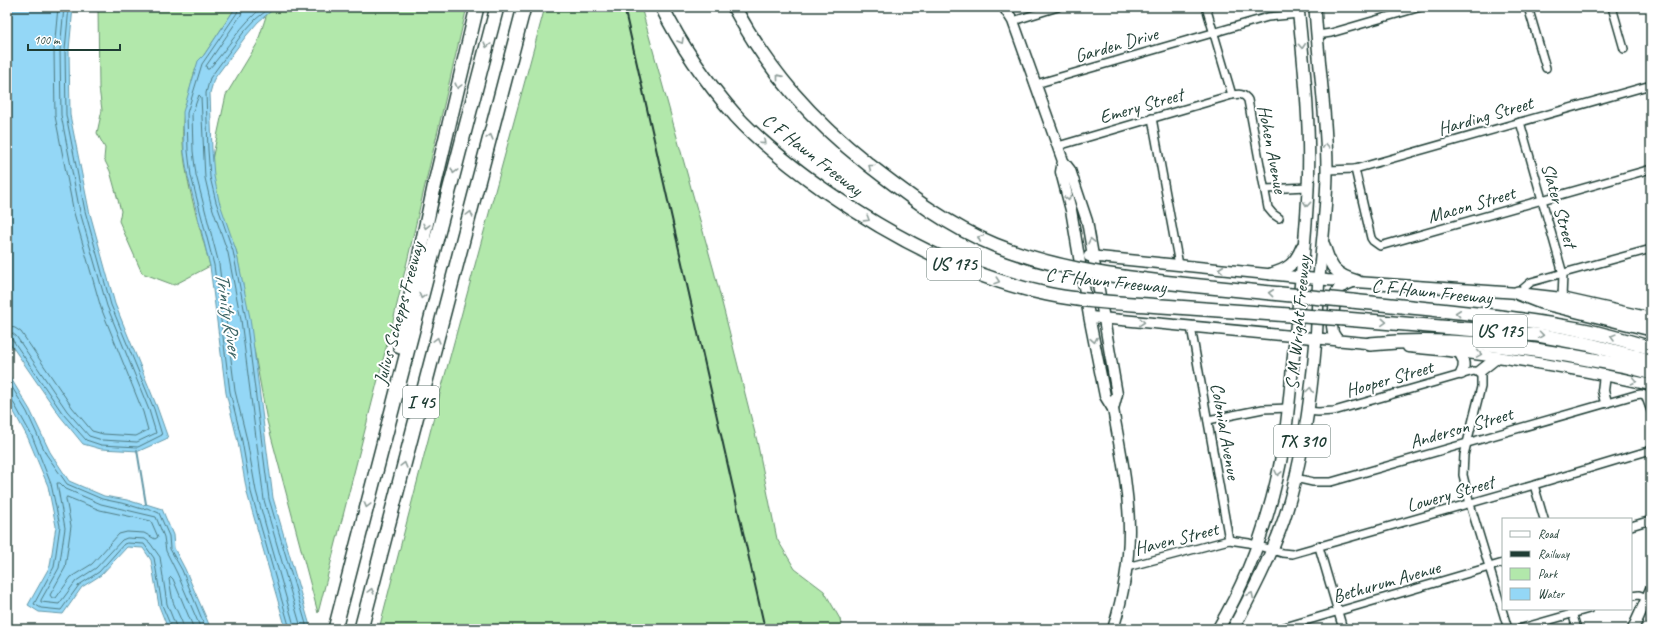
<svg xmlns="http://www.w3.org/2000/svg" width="1658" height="636" font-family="Caveat,sans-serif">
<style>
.green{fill:#b2e8ab;stroke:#689270}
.water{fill:#94d7f6;stroke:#6599a8}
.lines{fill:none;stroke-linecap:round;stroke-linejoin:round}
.shore{stroke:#4e7b82;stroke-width:1}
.stream{stroke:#6599a8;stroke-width:2}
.street-casing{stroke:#1f3d34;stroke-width:10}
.secondary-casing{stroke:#1f3d34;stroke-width:13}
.primary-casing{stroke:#1f3d34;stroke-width:14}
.highway-casing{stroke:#1f3d34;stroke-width:16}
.street{stroke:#fff;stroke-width:7}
.secondary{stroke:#fff;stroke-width:10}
.primary{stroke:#fff;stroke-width:11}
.highway{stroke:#fff;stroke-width:13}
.rail{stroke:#1f3d34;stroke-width:2}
.highway-bridge-casing{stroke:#1f3d34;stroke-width:16;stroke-linecap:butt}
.highway-bridge{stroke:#fff;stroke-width:13}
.oneway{stroke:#8f9e9a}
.labels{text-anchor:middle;stroke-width:4;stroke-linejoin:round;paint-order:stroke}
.shield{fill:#fff;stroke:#627771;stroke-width:1}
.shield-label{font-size:18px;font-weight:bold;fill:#1f3d34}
.street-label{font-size:19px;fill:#1f3d34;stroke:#fff}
.water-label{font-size:20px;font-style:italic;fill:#3c6464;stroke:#fff}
</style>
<rect width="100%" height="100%" fill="#fff"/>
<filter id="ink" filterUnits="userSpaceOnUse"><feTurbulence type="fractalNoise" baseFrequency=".025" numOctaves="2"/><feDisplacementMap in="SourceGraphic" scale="8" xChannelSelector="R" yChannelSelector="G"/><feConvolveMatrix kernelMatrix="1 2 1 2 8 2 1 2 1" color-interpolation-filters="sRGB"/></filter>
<g filter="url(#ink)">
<g class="green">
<path d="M 98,7 L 236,7 L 204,55 C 195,64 193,78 190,90 C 188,101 183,112 183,123 C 180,168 199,222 210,266 L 174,285 L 142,273 L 119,221 L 121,211 L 110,171 L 104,159 L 105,148 L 97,133 L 102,110 L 99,88 Z"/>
<polygon points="269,7 467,7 394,317 318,613 267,421 236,250 214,219 210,169 226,95 257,44"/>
<polygon points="545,7 641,7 714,271 757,441 777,539 795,569 824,591 840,619 842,629 379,629 441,390"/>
</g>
<g class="water">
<polygon points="7,7 73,7 69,50 70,115 89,210 115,304 157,407 168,438 139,451 101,449 83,444 60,416 7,339"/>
<polygon points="236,7 276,7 258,22 246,36 214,79 210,93 212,150 214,176 219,201 236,250 250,318 273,498 310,626 308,629 286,629 247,493 238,442 226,393 210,266 188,177 184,152 183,112 198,61 204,55"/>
<polygon points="7,372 30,410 50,452 69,481 104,496 127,500 143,505 146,504 162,509 173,535 174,548 185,569 211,629 168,629 159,606 151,560 143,548 127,547 101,575 82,587 63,614 39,612 28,605 50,566 56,526 48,486 28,438 7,399"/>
</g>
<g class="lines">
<g class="shore">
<polyline points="239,7 237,13 202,64 187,113 188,151 191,176 214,265 230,392 242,441 251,492 290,629"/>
<path d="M 244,7 L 241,15 L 206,66 L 207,69 L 209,69 C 228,48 241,24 263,7"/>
<polyline points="271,7 256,19 243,33 210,78 206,93 208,150 210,177 216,202 233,251 246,319 269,499 306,624 305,629"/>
<polyline points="7,326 15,328 21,332 72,407 92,431 103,434 136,436 148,430 143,412 101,308 74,213 55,116 54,50 58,7"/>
<polyline points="7,332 12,333 16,336 67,411 89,436 102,440 137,442 156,433 149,410 107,306 80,212 61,115 60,50 64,7"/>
<polyline points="7,337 12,339 63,414 86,440 101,445 138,447 162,435 154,409 111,305 85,211 66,115 65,50 69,7"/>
<polyline points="7,379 27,412 46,454 67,484 102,499 126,504 142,509 147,508 159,513 169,536 170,549 182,570 206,629"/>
<polyline points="7,398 12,400 32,436 51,484 60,526 54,567 34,604 41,608 61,610 79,585 99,572 124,544 127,543 144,544 154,558 162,605 172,629"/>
<polygon points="67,497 100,510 151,521 158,537 155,539 144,533 127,532 119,534 92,564 71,577 56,598 52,598 50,595 65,568 71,526 66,499"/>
<polyline points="177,629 167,604 160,557 150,543 145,539 127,538 122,540 96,568 76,581 59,604 41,602 41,600 59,568 65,528 57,483 60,483 66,489 101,504 156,517 164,537 166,551 177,573 201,629"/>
<polyline points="183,629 182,622 173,602 169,579 171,577 173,579 194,629"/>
<polyline points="295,629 256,491 247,440 235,391 219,264 196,175 193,151 192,114 199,95 201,97 205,178 211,204 228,253 241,320 264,500 300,624 300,629"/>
</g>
<polyline class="stream" points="137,450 146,504"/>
<defs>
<g id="street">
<polyline points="1206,7 1232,95"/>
<polyline points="1528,7 1546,68"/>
<polyline points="1612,7 1624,49"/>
<polyline points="1013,21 1058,7"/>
<polyline points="1317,35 1331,33 1421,7"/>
<polyline points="1036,84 1268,17 1299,14"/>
<polyline points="1152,118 1179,265"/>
<polyline points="1520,122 1563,274 1562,298"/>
<path d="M 1058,146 L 1232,95 C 1239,94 1244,93 1248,100 L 1268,208 L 1273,214 L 1279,218"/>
<polyline points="1355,169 1371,238 1373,241 1380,246 1651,169"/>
<polyline points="1327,170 1355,169 1651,85"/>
<polyline points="1265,189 1308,187"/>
<polyline points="1518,293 1531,282 1651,249"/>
<polyline points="1191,327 1229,540"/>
<polyline points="1307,411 1318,412 1334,411 1474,371 1479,372 1481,376 1481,387 1464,455 1463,475 1470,504 1508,629"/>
<polyline points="1208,420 1263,409 1288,408"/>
<polyline points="1295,478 1313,482 1331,482 1635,395 1641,394 1645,395 1651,411"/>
<polyline points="1534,485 1544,519"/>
<polyline points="1631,526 1651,520"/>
<polyline points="1319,547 1343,629"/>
<polyline points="1127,567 1229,540 1249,543 1282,553 1292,554 1534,485 1651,450"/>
<polyline points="1631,596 1639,595 1647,598"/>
<polyline points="1571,609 1577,629"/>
<polyline points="1278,629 1503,563"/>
<polyline points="1519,629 1589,609"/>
</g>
<g id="secondary">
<polyline points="1004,7 1013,21 1063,161 1070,170 1087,221 1117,394 1113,409 1105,396 1089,316 1071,210 1061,172 1063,161"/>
<polyline points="1089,256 1327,280 1518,293 1562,298 1651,318"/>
<polyline points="1090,317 1376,344"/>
<polyline points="1338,341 1333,333 1332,326 1336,293 1339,288 1353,282"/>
<path d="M 1408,347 C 1490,354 1571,367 1651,385"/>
<path d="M 1458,351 C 1464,359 1466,366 1461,374"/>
<polyline points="1479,372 1498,357"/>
<polyline points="1605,375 1603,391 1606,402"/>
<path d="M 1113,629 C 1123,597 1129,563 1129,530 C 1129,489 1120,449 1113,409"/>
<polyline points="1633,629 1651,589"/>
</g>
<g id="primary">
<path d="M 1324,245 C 1331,268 1334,274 1357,281"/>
<path d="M 1271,274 C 1288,269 1295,264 1302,247"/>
<path d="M 1218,629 C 1251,573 1273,508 1284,443 C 1289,409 1292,373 1295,338 C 1300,289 1306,239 1308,189 C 1311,129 1304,66 1298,7"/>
<path d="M 1233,629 C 1252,593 1271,557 1284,519 C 1303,462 1311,399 1316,339 C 1318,319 1317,299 1319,278 C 1322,242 1327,206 1327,170 C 1327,116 1318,61 1315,7"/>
</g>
<g id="highway">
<polyline points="1518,293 1541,302 1651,329"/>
<path d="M 1352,301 C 1427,309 1503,315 1578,329 C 1602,333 1627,341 1651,348"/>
<polyline points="1345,319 1538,335 1587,344 1651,361"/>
<path d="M 1370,344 C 1444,337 1516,345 1588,359 C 1609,363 1631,366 1651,373"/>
<polyline points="400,347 435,183 477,7"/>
<polyline points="335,629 497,7"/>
<polyline points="361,629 524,7"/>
</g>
</defs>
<use href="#street" class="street-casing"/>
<use href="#secondary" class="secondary-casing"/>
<use href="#primary" class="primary-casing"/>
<use href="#highway" class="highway-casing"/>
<use href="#street" class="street"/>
<use href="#secondary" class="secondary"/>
<use href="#primary" class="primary"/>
<use href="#highway" class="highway"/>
<polyline class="rail" points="624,7 765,629"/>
<defs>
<g id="highway-bridge">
<path d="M 662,7 C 681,46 707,83 736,116 C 762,144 793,168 824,190 C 892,237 966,277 1047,294 C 1085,302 1124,303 1162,306 C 1223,310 1284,315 1345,319"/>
<path d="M 734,7 C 770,73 811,119 869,165 C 909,196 948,226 995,245 C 1060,271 1131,279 1200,286 C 1251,291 1301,296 1352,301"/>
</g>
</defs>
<use href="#highway-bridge" class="highway-bridge-casing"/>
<use href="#highway-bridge" class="highway-bridge"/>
</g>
<defs><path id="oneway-chevron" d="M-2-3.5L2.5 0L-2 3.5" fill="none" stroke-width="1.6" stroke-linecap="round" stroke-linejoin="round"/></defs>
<g class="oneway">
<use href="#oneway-chevron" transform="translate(681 41) rotate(60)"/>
<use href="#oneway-chevron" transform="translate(487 45) rotate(105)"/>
<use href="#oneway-chevron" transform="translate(1302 46) rotate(86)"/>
<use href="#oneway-chevron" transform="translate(779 77) rotate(-129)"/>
<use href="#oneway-chevron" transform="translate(458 86) rotate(105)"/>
<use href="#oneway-chevron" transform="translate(490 137) rotate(-75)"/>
<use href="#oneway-chevron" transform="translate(763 142) rotate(42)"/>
<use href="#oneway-chevron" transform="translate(1326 146) rotate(-93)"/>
<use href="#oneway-chevron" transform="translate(871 167) rotate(-142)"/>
<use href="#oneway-chevron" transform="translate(454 171) rotate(105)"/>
<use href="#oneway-chevron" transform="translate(1068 198) rotate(76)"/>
<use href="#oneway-chevron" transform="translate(1307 204) rotate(94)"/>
<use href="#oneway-chevron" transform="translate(470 214) rotate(-75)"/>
<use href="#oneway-chevron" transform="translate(867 219) rotate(32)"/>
<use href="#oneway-chevron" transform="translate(426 226) rotate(103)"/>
<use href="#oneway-chevron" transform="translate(980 238) rotate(-155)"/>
<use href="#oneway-chevron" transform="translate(1091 241) rotate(-102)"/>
<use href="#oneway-chevron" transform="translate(1221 269) rotate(-174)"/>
<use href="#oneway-chevron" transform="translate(997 281) rotate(18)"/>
<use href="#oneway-chevron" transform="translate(1271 293) rotate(-174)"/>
<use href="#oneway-chevron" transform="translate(422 296) rotate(105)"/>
<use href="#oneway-chevron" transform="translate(1458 313) rotate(-174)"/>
<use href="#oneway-chevron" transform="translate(1142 322) rotate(5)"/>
<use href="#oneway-chevron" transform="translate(1384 322) rotate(4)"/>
<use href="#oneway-chevron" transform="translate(1541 335) rotate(8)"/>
<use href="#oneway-chevron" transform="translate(1613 337) rotate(-165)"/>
<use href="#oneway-chevron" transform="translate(437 340) rotate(-75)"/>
<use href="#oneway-chevron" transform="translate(1094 340) rotate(79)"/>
<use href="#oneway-chevron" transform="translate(1479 354) rotate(9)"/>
<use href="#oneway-chevron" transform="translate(1634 381) rotate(12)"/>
<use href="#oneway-chevron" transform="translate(1310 390) rotate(-83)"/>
<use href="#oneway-chevron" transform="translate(404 465) rotate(-75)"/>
<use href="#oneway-chevron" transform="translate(1278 473) rotate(102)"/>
<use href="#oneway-chevron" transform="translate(367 505) rotate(105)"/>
<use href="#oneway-chevron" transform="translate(371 591) rotate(-75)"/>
<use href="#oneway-chevron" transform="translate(1251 595) rotate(-63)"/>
</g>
</g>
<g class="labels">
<g class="shield">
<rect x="927" y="248" width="54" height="32" rx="3"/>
<rect x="1473" y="315" width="54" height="32" rx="3"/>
<rect x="403" y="386" width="36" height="32" rx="3"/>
<rect x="1274" y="425" width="56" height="32" rx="3"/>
</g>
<g class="shield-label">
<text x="954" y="270">US 175</text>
<text x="1500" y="337">US 175</text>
<text x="421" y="408">I 45</text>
<text x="1302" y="447">TX 310</text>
</g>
<g class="street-label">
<text transform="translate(1116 44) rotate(-16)" y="7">Garden Drive</text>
<text transform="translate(1141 105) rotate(-16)" y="7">Emery Street</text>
<text transform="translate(1485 115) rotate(-16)" y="7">Harding Street</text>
<text transform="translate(1273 149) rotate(79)" y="7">Hohen Avenue</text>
<text transform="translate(813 154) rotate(38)" y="7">C F Hawn Freeway</text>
<text transform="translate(1471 204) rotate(-16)" y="7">Macon Street</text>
<text transform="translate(1560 205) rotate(74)" y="7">Slater Street</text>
<text transform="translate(1106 280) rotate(6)" y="7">C F Hawn Freeway</text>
<text transform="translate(1432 291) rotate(6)" y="7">C F Hawn Freeway</text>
<text transform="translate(398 313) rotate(-75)" y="7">Julius Schepps Freeway</text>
<text transform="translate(1297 323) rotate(-85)" y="7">S M Wright Freeway</text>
<text transform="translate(1389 378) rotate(-16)" y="7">Hooper Street</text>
<text transform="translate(1461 427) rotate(-16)" y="7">Anderson Street</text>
<text transform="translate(1226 431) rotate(80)" y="7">Colonial Avenue</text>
<text transform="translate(1450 493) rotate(-16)" y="7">Lowery Street</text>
<text transform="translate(1176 538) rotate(-14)" y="7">Haven Street</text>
<text transform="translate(1386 581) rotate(-16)" y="7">Bethurum Avenue</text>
</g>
<g class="water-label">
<text transform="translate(229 314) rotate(81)" y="7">Trinity River</text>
</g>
</g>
<rect width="1658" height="636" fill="none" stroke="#fff" stroke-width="24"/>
<rect x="12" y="12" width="1634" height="612" fill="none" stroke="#1f3d34" stroke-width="1.5" filter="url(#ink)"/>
<rect x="1502" y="518" width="130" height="92" fill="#ffffff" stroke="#a5b1ae"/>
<rect x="1510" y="531" width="20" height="6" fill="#ffffff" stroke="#a5b1ae"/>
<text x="1538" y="538" font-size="12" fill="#1f3d34">Road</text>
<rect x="1510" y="551" width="20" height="6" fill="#1f3d34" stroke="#a5b1ae"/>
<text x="1538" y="558" font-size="12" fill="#1f3d34">Railway</text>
<rect x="1510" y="568" width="20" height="12" fill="#b2e8ab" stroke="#a5b1ae"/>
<text x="1538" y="578" font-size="12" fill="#1f3d34">Park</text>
<rect x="1510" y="588" width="20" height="12" fill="#94d7f6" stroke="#a5b1ae"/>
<text x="1538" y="598" font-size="12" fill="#1f3d34">Water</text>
<path d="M28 44v6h92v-6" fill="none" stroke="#1f3d34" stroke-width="2"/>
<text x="34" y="44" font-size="12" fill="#1f3d34" stroke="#ffffff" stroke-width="3" paint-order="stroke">100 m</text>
</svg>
